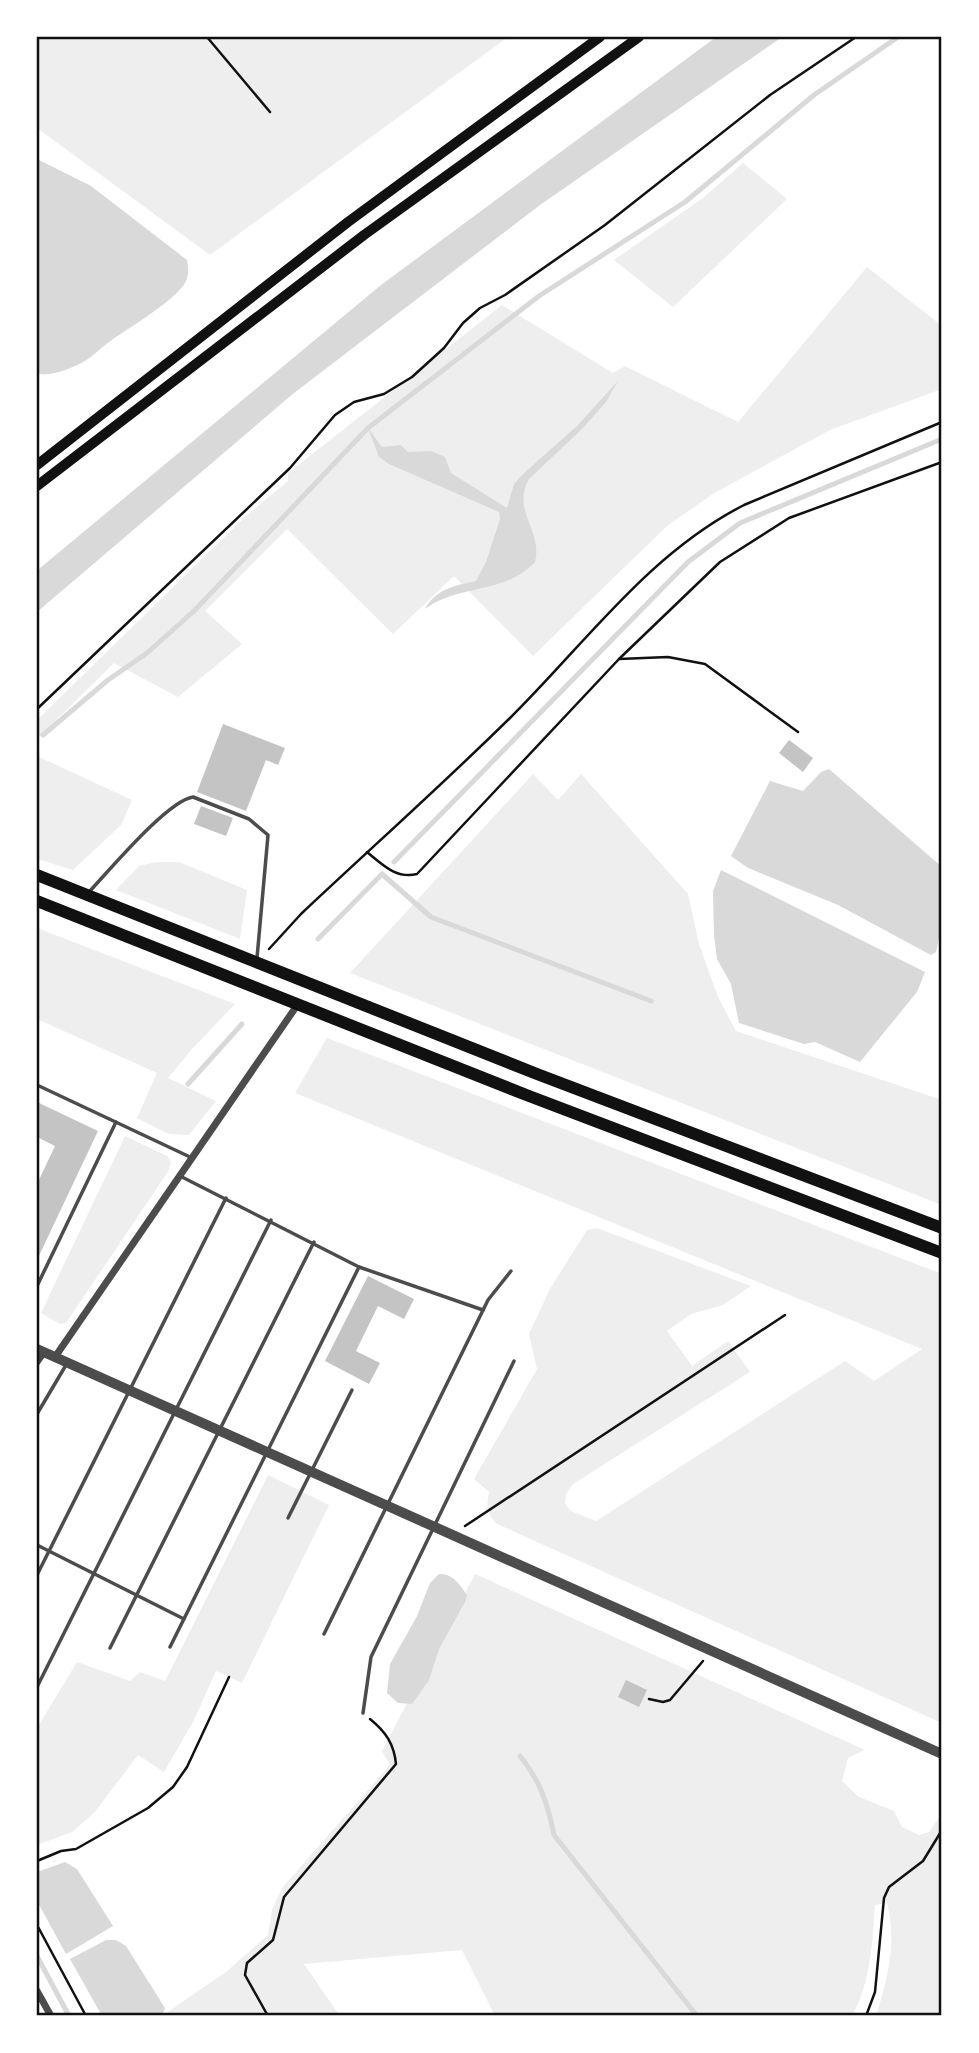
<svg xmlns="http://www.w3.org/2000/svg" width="979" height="2053" font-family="'Roboto Condensed',sans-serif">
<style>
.green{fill:#eee}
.water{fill:#d9d9d9}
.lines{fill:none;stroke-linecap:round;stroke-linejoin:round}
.stream{stroke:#d9d9d9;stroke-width:5}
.building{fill:#c4c4c4}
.path{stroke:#111;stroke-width:2.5}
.service{stroke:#4c4c4c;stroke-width:3.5}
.minor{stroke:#4c4c4c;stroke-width:7}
.tertiary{stroke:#4c4c4c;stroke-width:10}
.secondary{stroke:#111;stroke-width:10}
.trunk{stroke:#111;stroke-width:12}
.neatline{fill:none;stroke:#111;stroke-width:2.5}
</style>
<rect width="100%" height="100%" fill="#fff"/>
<g class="green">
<polygon points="37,37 508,37 210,255 37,128"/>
<polygon points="743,163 787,199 673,307 614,260 703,198"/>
<polygon points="867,267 942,326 942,389 830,430 716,492 668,525 533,656 454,576 393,634 287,529 205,611 242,644 178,697 114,663 37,739 37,720 246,516 288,481 288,473 502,305 613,373 625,366 738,422"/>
<polygon points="37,756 132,800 121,825 73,870 37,859"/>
<polygon points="533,774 558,800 581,774 688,894 699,944 718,997 736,1031 942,1100 942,1205 350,973"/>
<polygon points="156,862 179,862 247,890 240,939 116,890 139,866"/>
<polygon points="37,928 235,1004 192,1049 168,1078 216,1101 189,1135 169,1134 137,1118 157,1073 37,1019"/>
<path d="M 327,1038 L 942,1274 L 942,1723 L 497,1524 C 487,1515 486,1505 489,1492 L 474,1479 L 537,1369 L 529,1334 L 550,1289 L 587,1230 L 597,1228 L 751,1286 L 723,1305 L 691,1314 L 667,1331 L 692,1366 L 728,1341 L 750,1372 L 573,1484 L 566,1494 L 565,1504 L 571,1511 L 596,1521 L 845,1361 L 874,1381 L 922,1349 L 295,1093 Z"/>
<polygon points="125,1136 167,1156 171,1162 169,1170 66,1323 60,1324 41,1313"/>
<polygon points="268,1475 329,1505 242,1683 216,1671 193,1722 164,1772 138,1755 94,1813 72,1832 37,1845 37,1728 77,1662 130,1681 140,1672 165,1681"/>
<path d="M 475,1574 L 865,1750 L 848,1758 L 842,1781 L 859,1797 L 894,1811 L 902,1827 L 919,1835 L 929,1832 L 942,1813 L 942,2016 L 876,2016 C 888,1977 897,1944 887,1903 L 875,1905 C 872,1945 871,1981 852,2016 L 495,2016 L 462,1950 L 304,1964 L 340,2016 L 162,2016 L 226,1972 L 268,1935 L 272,1910 L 282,1888 L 390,1765 L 382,1751 Z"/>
</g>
<g class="water">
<polygon points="716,37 782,37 540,205 294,393 37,612 37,572 40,568 381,285"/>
<path d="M 37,159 L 91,186 L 187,260 C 189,269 189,279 183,286 C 168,305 130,327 109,342 C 100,348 93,357 83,362 C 72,368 49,378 37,373 Z"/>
<path d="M 618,381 L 606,402 L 583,428 L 529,479 C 511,511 543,530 535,562 C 506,594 459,584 425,609 C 437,588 454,586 476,581 L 486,562 L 500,519 L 499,512 L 389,464 L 379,457 L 368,428 L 382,447 L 401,445 L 408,452 L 431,451 L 445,457 L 451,473 L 507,508 L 514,484 L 523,474 L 578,425 Z"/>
<polygon points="829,769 942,867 942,925 936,952 931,955 838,905 748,868 731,856 770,781 803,791 821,772"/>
<polygon points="721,870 925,972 917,992 860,1062 815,1042 804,1044 739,1023 731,984 717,959 714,935 713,891"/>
<path d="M 439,1574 C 453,1573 460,1585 467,1595 L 465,1602 L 439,1649 L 429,1680 L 412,1704 L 398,1703 L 387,1693 L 390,1664 L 417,1616 L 430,1583 Z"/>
<polygon points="65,1862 77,1869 113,1926 66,1954 37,1901 37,1872"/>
<polygon points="106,1940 116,1940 126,1946 165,2008 162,2016 102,2016 70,1959"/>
</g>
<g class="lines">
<g class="stream">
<polyline points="43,735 108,680 147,653 194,611 368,428 539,296 685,202 814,95 898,37"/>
<polyline points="394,862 688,562 740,523 942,439"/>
<polyline points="318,939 382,874 431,917 651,1001"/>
<polyline points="188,1084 242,1024"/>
<path d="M 520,1756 C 540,1780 548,1805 554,1835 L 697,2016"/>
<polyline points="37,1956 69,2016"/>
</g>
</g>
<g class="building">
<polygon points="223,724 285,748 278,765 266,760 246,811 197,792"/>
<polygon points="789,740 813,758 803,772 779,753"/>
<polygon points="201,806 233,818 226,836 194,824"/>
<polygon points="37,1102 98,1131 37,1260 37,1184 55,1146 37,1137"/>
<polygon points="368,1276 414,1299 404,1319 378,1306 356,1351 380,1363 369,1384 325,1361"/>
<polygon points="626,1680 647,1690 639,1707 618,1697"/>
</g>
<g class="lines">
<g class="path">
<polyline points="207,37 270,112"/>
<polyline points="619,659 668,657 705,664 798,732"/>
<polyline points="37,709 290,468 335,415 354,402 384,394 412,377 444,348 463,323 480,308 505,295 605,225 770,95 856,37"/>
<path d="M 367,852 C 383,865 396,879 417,874 L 619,659 L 720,562 L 789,518 L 942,462"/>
<path d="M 269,949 L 301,914 C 370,849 442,785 510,718 C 585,644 648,554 744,505 L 942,422"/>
<polyline points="465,1526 785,1315"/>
<polyline points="649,1699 663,1702 670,1700 703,1661"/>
<polyline points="37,1861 61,1851 76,1849 148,1808 173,1787 187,1767 229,1677"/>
<polyline points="37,1925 86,2016"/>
<path d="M 268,2016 L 245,1975 L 247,1963 L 273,1940 L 284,1897 L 396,1764 C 394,1744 386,1732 370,1719"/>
<polyline points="866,2016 875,1992 884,1898 889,1887 923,1861 942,1830"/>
</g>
<g class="service">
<path d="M 88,893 C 109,871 167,801 193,797 L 249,819 L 268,835 L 257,958"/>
<polyline points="37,1085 190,1157"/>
<polyline points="180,1176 359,1267 483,1310"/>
<polyline points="37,1286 116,1122"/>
<polyline points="37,1414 66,1365"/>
<polyline points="288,1518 352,1390"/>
<polyline points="37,1545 184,1619"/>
<polyline points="37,1575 226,1198"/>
<polyline points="324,1634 488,1300 511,1271"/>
<polyline points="170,1647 359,1267"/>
<polyline points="110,1648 314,1242"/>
<polyline points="37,1687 271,1220"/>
<polyline points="363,1713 371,1657 514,1361"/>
</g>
<g class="minor">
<polyline points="55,1357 298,1004"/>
<polyline points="37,1362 44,1352"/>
<polyline points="37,1991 51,2016"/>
</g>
<polyline class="tertiary" points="37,1349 942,1754"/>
<g class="secondary">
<polyline points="37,465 348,222 600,37"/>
<polyline points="37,486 364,235 639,37"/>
</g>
<g class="trunk">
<polyline points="37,875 537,1074 942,1228"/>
<polyline points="37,901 529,1096 942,1253"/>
</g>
</g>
<rect width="979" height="2053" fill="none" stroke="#ffffff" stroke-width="77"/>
<rect x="38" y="38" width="902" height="1976" class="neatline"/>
</svg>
